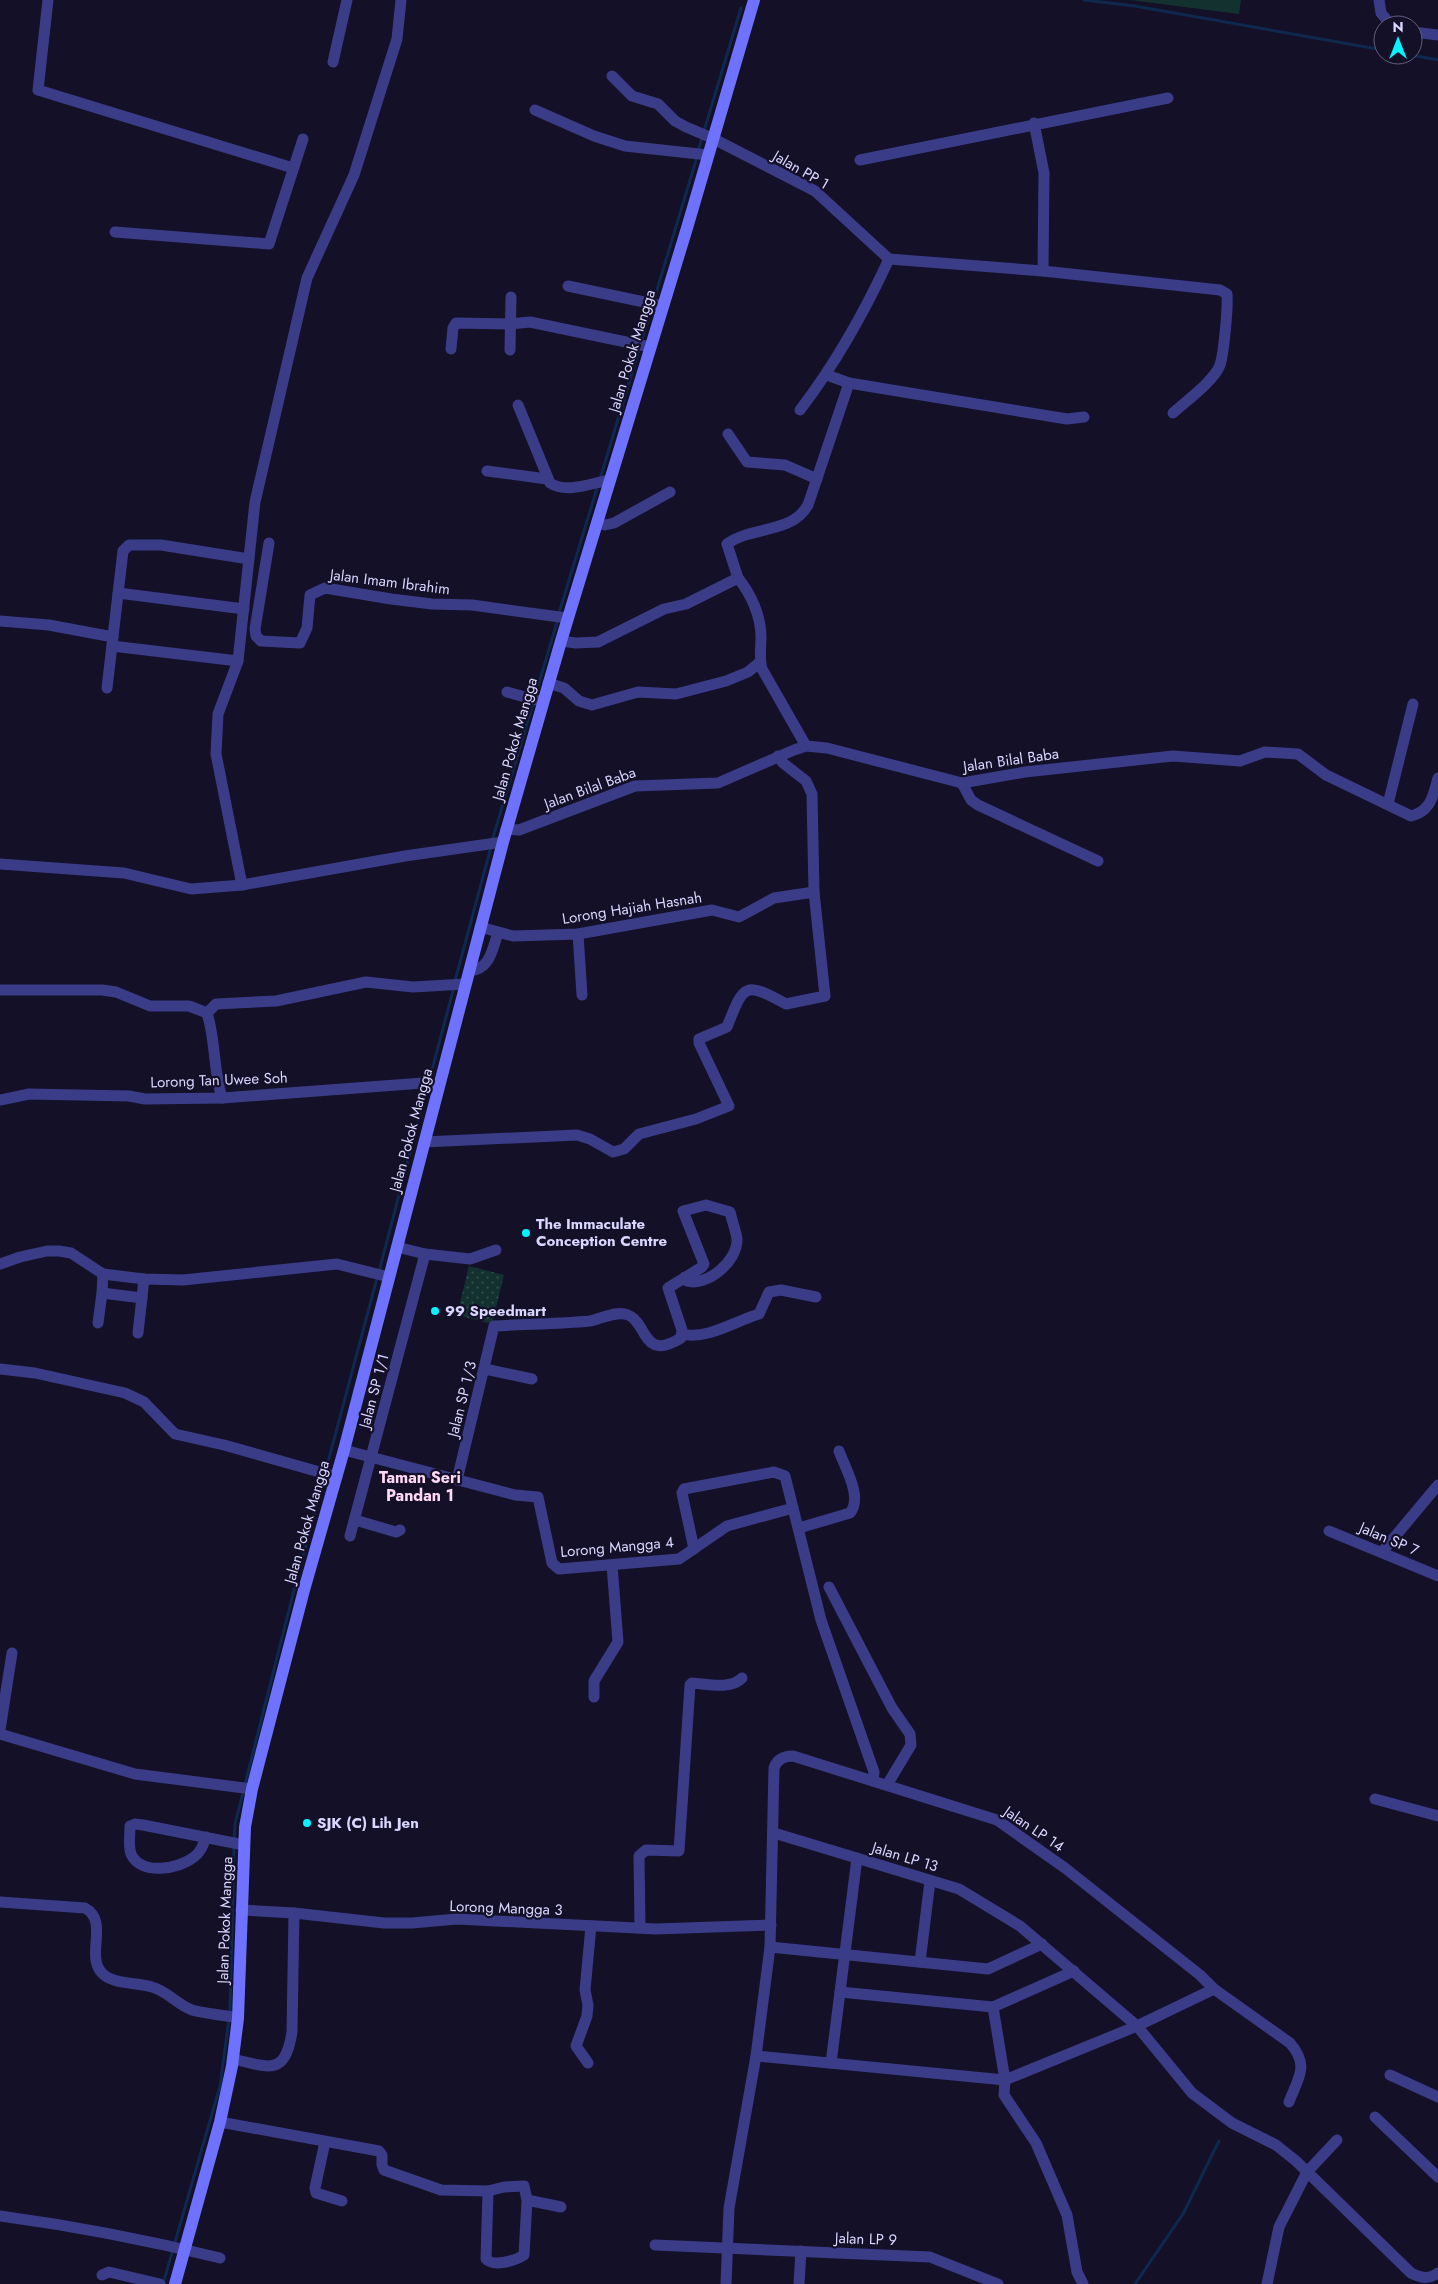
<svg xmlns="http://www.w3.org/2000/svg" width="1438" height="2284" font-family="Jost,sans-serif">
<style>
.grass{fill:#13322f}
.park{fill:url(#park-dots)}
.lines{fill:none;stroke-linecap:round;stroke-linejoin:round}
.stream{stroke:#0e294d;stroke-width:3}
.street{stroke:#3b3c87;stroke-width:11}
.secondary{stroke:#6e72ff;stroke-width:12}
.poi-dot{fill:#03f3ff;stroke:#131028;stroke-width:2}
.labels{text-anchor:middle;stroke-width:4.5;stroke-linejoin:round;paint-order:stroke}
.street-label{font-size:15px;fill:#d9d6ff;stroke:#131028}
.poi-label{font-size:15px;font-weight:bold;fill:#d9d6ff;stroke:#131028;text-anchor:start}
.neighbourhood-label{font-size:16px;font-weight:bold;fill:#ffd8f3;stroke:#131028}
</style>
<defs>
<pattern id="park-dots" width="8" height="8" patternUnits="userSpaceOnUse" patternTransform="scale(1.25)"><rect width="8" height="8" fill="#13322f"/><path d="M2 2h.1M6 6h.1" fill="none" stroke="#354f4e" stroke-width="1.8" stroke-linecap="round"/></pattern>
</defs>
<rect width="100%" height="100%" fill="#131028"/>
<polygon class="grass" points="1130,0 1241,0 1239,14"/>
<polygon class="park" points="469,1266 504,1275 492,1324 457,1315"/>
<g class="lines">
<g class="stream">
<polyline points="1084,0 1135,6 1383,50"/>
<polyline points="1411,55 1438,60"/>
<polyline points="698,151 741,8"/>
<polyline points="600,479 697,157"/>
<polyline points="559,613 598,485"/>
<polyline points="492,841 558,619"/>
<polyline points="455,981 491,847"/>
<polyline points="429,1081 454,987"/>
<polyline points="379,1272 427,1087"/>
<polyline points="234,1841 235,1824 295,1586 377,1278"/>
<polyline points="230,2013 234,1847"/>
<polyline points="163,2284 220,2086 229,2019"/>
<polyline points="1135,2284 1183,2214 1219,2141"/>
</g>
<g class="street">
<polyline points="48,0 38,90 293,168"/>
<polyline points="1379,0 1381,13 1391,25"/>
<polyline points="1413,32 1438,35"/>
<polyline points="333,62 347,0"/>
<polyline points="612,76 632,96 658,104 675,121 686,127 712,138 815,191 889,259"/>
<polyline points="535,110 594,136 625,146 708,155"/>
<polyline points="1034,123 1044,173 1043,271"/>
<polyline points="860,160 1168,98"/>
<polyline points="115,232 269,244 303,139"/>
<path d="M 889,259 L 1043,271 L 1220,290 L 1227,294 C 1228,307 1224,353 1220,365 C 1214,381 1186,401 1173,413"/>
<polyline points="568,286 663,306"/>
<polyline points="451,349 453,328 456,323 510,324 530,322 650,347"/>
<polyline points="510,350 511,297"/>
<polyline points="827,375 849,383 1067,419 1084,417"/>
<path d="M 518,405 L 550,483 C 567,494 591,483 610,480"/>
<path d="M 800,410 C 836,363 864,313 889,259"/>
<polyline points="728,434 747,462 785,465 817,479"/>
<polyline points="487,471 547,479"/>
<polyline points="597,523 605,525 614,523 670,492"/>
<polyline points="269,543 255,629 256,636 261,641 300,643 307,628 310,595 325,588 391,599 432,604 472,605 567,618"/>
<path d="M 738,578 L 727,544 C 751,526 792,534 808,505 L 849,383"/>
<polyline points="118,593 244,609"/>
<polyline points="0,621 49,625 113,637"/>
<path d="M 561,641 L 576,643 L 598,642 L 664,609 L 686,604 L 738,578 C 751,594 761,616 761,637 C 761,648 759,659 762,669 L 806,746"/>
<polyline points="112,646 238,661"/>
<polyline points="548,683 564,688 579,701 592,705 638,692 676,694 726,681 748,672 760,662"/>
<polyline points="107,688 123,551 129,545 161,545 249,559"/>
<polyline points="507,692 543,702"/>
<polyline points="962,783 971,800 978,805 1098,861"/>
<polyline points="1388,804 1413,704"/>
<path d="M 506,829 L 519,830 L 635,786 L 718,783 L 794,750 L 806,746 L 827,748 L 962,783 L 1025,772 L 1173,756 L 1240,761 L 1265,752 L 1298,754 L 1326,775 L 1411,816 C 1431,811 1433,796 1438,778"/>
<polyline points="0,864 124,873 191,889 242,885 405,856 503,842"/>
<polyline points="242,885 216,754 218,714 238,661 255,502 307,278 354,175 397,39 401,0"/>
<polyline points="480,927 513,936 578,934 712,910 739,917 774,898 814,892"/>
<polyline points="578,934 582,995"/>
<path d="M 469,971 C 490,970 492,950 498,933"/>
<path d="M 0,990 L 102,990 L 116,992 L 150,1006 L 189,1006 L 207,1013 C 216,1041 213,1070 222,1098"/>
<polyline points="207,1013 216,1004 276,1001 366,982 413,987 465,984"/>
<polyline points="0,1100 29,1094 129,1096 145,1099 222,1098 423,1083 439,1086"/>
<path d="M 424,1142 L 577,1135 L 590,1139 L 613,1152 L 624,1149 L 639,1134 L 696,1119 L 729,1106 L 699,1043 L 699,1039 L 727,1027 C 744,984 744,981 786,1004 L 825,996 L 814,892 L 812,794 L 806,781 L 783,763 L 778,756"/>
<polyline points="397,1247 425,1254 470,1259 496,1250"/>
<polyline points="0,1264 20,1257 47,1251 59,1251 71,1253 103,1274 144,1279 183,1280 337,1264 389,1277"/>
<polyline points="103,1274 102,1293 142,1298"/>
<polyline points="98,1323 102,1293"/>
<polyline points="138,1333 144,1279"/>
<path d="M 682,1334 C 708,1340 735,1321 759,1314 L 769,1292 L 781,1290 L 816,1297"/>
<polyline points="0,1369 35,1373 125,1393 144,1402 175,1434 224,1445 337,1477"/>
<polyline points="485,1369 532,1379"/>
<polyline points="344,1450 515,1495 538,1497 552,1563 559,1569 679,1559 727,1526 793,1508"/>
<path d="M 457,1480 L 494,1326 C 526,1324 559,1324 590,1321 C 601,1319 617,1310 628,1315 C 648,1323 642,1362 681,1338 L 682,1330 L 668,1288 L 702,1267 L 704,1264 L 683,1211 L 706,1205 L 730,1212 C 732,1221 736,1231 737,1239 C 738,1261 707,1287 687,1281 L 685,1277"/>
<polyline points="355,1520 396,1532 400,1530"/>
<path d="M 799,1528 L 850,1513 C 863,1497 845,1468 839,1451"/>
<polyline points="1329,1531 1438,1576"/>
<polyline points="350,1536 425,1254"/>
<polyline points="694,1549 682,1493 684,1489 774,1472 785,1476 821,1620 874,1772 873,1781"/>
<polyline points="1382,1552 1438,1485"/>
<polyline points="829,1587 892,1708 910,1734 911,1745 887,1785"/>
<polyline points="594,1697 594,1681 618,1642 612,1565"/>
<polyline points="0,1730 12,1653"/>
<polyline points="0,1734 135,1774 252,1789"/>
<polyline points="1375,1799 1438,1816"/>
<path d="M 774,1833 L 959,1889 L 1020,1926 L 1137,2026 L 1192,2093 L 1232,2123 L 1276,2145 L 1296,2161 L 1411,2273 C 1421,2278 1428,2280 1438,2273"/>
<path d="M 206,1837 C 203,1845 201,1852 194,1857 C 179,1869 141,1876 131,1854 C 128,1846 130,1835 130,1826 L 135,1824 L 143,1825 L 244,1845"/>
<path d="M 0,1902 L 85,1908 C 109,1921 86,1954 101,1972 C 112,1985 136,1982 152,1987 C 167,1991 178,2005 192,2010 C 206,2014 223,2015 238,2018"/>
<polyline points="241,1910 294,1913 384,1923 412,1923 457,1919 656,1929 771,1925"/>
<path d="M 640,1928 L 639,1856 L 646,1850 L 679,1851 L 690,1685 L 692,1683 C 707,1684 731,1690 742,1678"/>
<polyline points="770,1947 988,1969 1042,1944"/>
<polyline points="920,1962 930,1881"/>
<polyline points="840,1992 993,2007 1074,1971"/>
<polyline points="993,2007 1005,2080 1004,2095 1036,2143 1067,2215 1077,2272 1083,2284"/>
<polyline points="756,2056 1005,2080 1137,2026 1214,1989"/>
<path d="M 233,2059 C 269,2067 285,2077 292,2032 L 294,1913"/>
<polyline points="588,2063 576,2046 587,2016 588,2005 585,1990 591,1926"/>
<polyline points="831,2063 857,1858"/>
<polyline points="1390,2075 1438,2097"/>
<polyline points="1375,2117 1438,2177"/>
<polyline points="220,2122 379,2151 382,2155 382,2165 384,2170 441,2190 488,2191"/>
<polyline points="325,2142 315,2188 316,2193 342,2201"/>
<path d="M 527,2200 L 524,2255 C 515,2261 493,2267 486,2259 L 488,2191 L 504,2187 L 524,2186 L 527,2200 L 561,2207"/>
<path d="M 0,2216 C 74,2226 147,2240 220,2258"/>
<polyline points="655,2245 930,2257 998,2284"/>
<polyline points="102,2275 109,2272 160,2284"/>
<path d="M 726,2284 L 729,2208 L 756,2056 L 770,1947 L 774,1768 C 777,1759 784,1756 793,1756 L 997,1820 L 1065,1868 L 1200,1975 L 1214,1989 L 1290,2043 C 1310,2066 1298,2078 1289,2102"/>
<polyline points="799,2284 801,2251"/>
<polyline points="1267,2284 1279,2227 1307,2172 1337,2140"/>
</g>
<polyline class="secondary" points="175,2284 220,2122 232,2066 238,2018 245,1827 252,1789 304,1590 344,1450 503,842 561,641 687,228 754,0"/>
</g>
<g class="poi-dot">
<circle cx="526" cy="1233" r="5"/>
<circle cx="435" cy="1311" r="5"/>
<circle cx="307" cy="1823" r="5"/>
</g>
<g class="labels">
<g class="street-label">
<text transform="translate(801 170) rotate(30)" y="5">Jalan PP 1</text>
<text transform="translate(632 351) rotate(-73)" y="5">Jalan Pokok Mangga</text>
<text transform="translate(390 582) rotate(7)" y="5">Jalan Imam Ibrahim</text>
<text transform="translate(515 739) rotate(-74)" y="5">Jalan Pokok Mangga</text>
<text transform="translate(1011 760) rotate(-8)" y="5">Jalan Bilal Baba</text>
<text transform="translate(590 788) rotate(-20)" y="5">Jalan Bilal Baba</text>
<text transform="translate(632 908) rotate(-9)" y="5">Lorong Hajiah Hasnah</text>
<text transform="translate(219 1080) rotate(-2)" y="5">Lorong Tan Uwee Soh</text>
<text transform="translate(411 1130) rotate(-75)" y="5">Jalan Pokok Mangga</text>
<text transform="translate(374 1391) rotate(-75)" y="5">Jalan SP 1/1</text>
<text transform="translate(462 1399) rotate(-76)" y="5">Jalan SP 1/3</text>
<text transform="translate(307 1522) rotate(-74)" y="5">Jalan Pokok Mangga</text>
<text transform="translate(1389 1539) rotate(23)" y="5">Jalan SP 7</text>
<text transform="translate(617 1547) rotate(-5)" y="5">Lorong Mangga 4</text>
<text transform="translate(1034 1829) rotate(34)" y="5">Jalan LP 14</text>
<text transform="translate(905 1857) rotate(17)" y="5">Jalan LP 13</text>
<text transform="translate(506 1908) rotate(2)" y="5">Lorong Mangga 3</text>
<text transform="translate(225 1920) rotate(-88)" y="5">Jalan Pokok Mangga</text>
<text transform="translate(866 2239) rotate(2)" y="5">Jalan LP 9</text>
</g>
<g class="poi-label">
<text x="536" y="1229">The Immaculate<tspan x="536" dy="17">Conception Centre</tspan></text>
<text x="445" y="1316">99 Speedmart</text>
<text x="317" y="1828">SJK (C) Lih Jen</text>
</g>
<g class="neighbourhood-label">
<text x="420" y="1483">Taman Seri<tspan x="420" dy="18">Pandan 1</tspan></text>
</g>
</g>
<g transform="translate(1398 40)"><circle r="24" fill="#131028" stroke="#625f7e"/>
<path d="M0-4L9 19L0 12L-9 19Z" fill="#03f3ff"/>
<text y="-8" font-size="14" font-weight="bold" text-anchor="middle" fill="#d9d6ff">N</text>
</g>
</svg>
